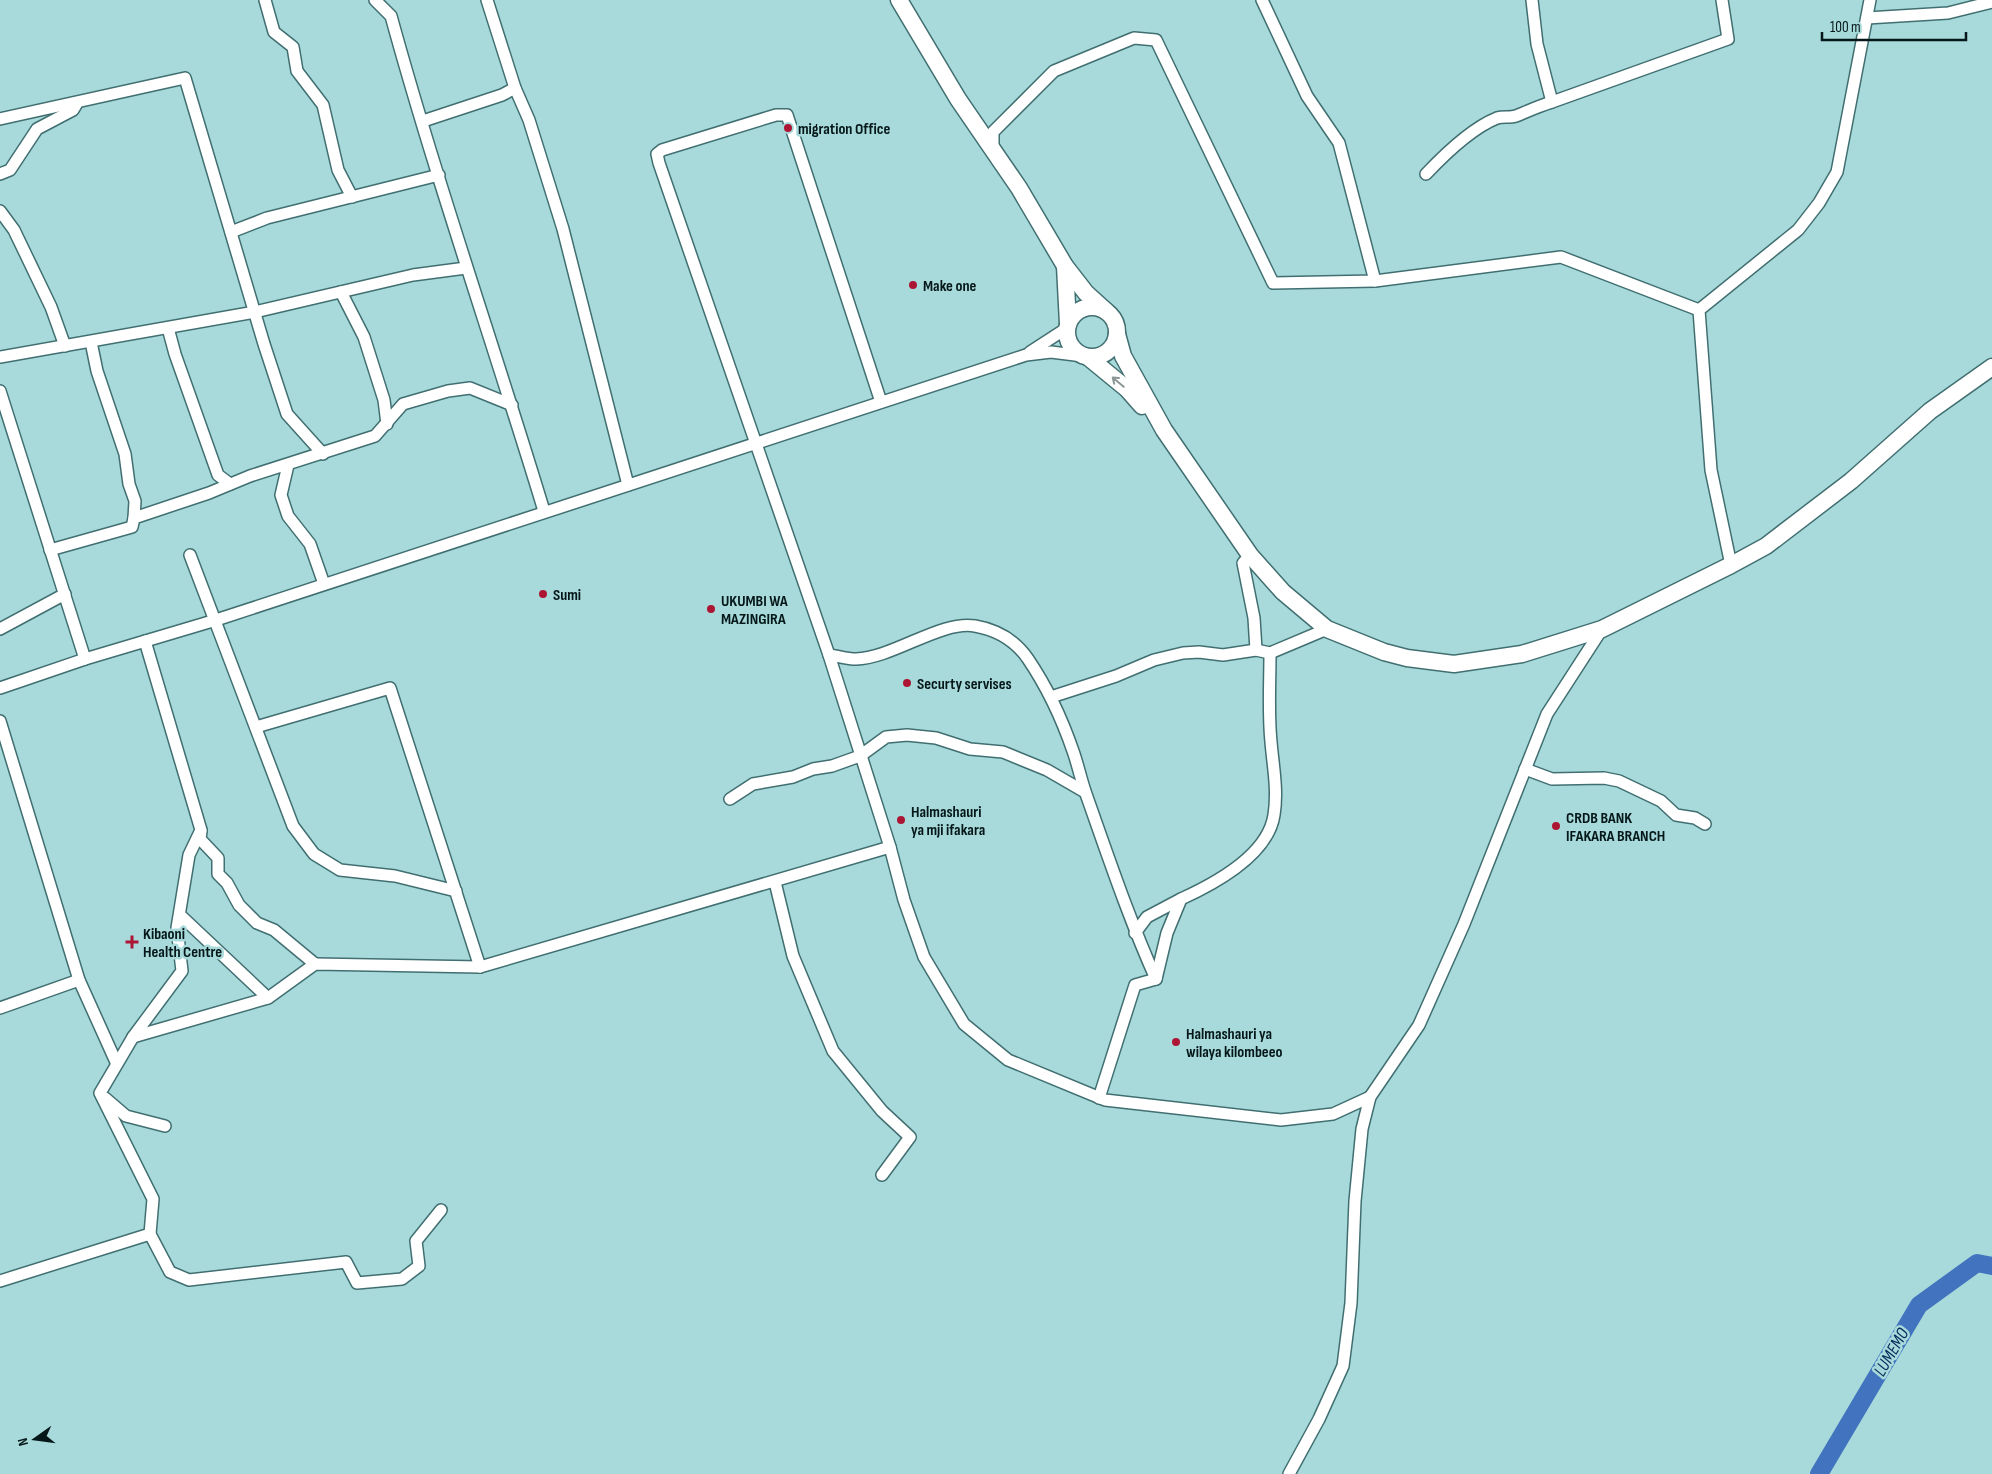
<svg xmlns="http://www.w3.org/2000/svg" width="1992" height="1474" font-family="'Sofia Sans Condensed',sans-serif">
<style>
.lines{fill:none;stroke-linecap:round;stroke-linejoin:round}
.river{stroke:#4173bf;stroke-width:18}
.minor-casing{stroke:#416f71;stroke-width:14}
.secondary-casing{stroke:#416f71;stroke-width:19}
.minor{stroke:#fff;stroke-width:11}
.secondary{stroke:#fff;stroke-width:16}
.oneway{stroke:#8e9797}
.poi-dot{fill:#ac1634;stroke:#a8dadb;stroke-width:2}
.labels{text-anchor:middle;stroke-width:5;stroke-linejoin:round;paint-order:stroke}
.poi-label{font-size:16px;font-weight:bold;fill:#051718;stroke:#a8dadb;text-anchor:start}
.water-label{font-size:18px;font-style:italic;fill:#07295a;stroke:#a8dadb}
</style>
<rect width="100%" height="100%" fill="#a8dadb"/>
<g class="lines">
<polyline class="river" points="1819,1474 1919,1305 1977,1263 1992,1266"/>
<defs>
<g id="minor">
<polyline points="265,0 274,32 293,47 297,71 323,105 338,170 352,197"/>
<path d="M 375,0 L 391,16 C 437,183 494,346 544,511"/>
<polyline points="1262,0 1307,96 1339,143 1375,281"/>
<polyline points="1532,0 1537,44 1552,102 1728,39 1722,0"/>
<polyline points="1867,18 1948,13 1992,2"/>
<polyline points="515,88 529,120 563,229 628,485"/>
<polyline points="0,119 185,78 264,344 287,414 323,454"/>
<polyline points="423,121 502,95 515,88 487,0"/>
<polyline points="993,150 993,132 1054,71 1134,38 1156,40 1273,283 1375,281 1561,257 1699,310"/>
<polyline points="0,174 10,170 37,129 73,110 76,105"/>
<path d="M 1426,174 C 1444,155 1472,128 1497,118 C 1503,116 1510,118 1516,116 C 1528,111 1539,106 1552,102"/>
<polyline points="0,211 14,230 51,307 65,346"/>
<polyline points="231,232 267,218 439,175"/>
<polyline points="341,292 364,337 384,400 387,424"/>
<polyline points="168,328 175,354 218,475 230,484"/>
<polyline points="91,342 97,371 125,454 129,484 135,501 134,518"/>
<polyline points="1030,352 1067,328"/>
<polyline points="0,357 255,312 413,275 466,268"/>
<polyline points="0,391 85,659"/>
<polyline points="881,402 787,115 776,115 662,150 657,154 659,163 829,655 890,847 904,900 924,957 964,1024 1008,1060 1105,1100 1281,1120 1333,1114 1370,1097"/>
<polyline points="288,465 281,495 288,516 310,544 324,584"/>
<polyline points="50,550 132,527 134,518 209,493 250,476 375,436 403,404 448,391 470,388 512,405"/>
<polyline points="190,555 293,826 314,854 340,870 395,876 456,891"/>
<polyline points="1250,555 1243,563 1254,618 1256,650"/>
<polyline points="1731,565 1711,470 1699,310 1798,230 1819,203 1837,172 1870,0"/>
<polyline points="0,629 65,594"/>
<polyline points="145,641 201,830 189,855 177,928 182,971 133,1037 100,1093 153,1199 150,1234 170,1272 189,1280 346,1262 357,1283 402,1279 419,1266 416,1241 441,1210"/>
<path d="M 829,655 C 838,656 847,659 856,659 C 893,658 941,620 975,626 C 998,630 1015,640 1028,659 C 1047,687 1062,719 1073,751 C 1078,765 1081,780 1086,794 C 1108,856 1129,919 1156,979"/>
<polyline points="0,688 85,659 216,620 1026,355 1051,352 1083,356"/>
<polyline points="1051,697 1116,676 1154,660 1183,653 1199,652 1223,655 1256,650 1270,653 1327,629"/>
<polyline points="0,721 79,980 116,1062"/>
<polyline points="256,727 390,688 480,967"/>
<polyline points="1525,769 1552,779 1604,778 1619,781 1661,801 1676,815 1695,818 1705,824"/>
<polyline points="730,799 753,784 793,777 813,769 832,766 860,756 886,737 907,735 936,738 970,749 1003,752 1047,770 1085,792"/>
<polyline points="201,831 200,839 218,858 218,874 227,883 239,905 257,923 274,930 315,964"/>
<polyline points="775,882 793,956 833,1051 882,1111 910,1137 882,1175"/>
<polyline points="180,915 268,998"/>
<polyline points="1135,933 1147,917 1181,899"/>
<polyline points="0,1008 79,980"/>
<polyline points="133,1037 268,998 315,964 480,967 890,847"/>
<polyline points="105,1098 126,1116 165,1126"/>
<path d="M 1099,1098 L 1135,985 L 1156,979 L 1167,933 L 1181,899 C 1214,884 1268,855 1274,815 C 1278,790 1273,766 1271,742 C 1268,713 1270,683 1270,653"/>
<polyline points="0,1281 150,1234"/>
<polyline points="1289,1474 1319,1419 1343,1366 1351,1303 1355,1201 1362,1129 1370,1097 1419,1025 1464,924 1547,714 1602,629"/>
</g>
<g id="secondary">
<polyline points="899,0 958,99 1019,188 1065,266 1086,293 1107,312"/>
<polyline points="1065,266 1068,324"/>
<circle cx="1092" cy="332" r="25"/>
<polyline points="1117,334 1123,356 1164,430 1250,555 1283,592 1327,629 1384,652 1407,658 1454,664 1522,654 1602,629 1731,565 1766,546 1851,481 1930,411 1992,367"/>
<polyline points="1088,357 1127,389 1142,406"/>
</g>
</defs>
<use href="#minor" class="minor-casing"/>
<use href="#secondary" class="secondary-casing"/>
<use href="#minor" class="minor"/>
<use href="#secondary" class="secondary"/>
</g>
<defs><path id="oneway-shaft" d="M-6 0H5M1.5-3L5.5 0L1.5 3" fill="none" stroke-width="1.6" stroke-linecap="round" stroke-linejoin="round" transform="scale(1.25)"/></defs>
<use class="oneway" href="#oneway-shaft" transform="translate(1118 382) rotate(-140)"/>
<g class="poi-dot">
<circle cx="788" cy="128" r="5"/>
<circle cx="913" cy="285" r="5"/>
<circle cx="543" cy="594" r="5"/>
<circle cx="711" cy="609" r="5"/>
<circle cx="907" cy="683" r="5"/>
<circle cx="901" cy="820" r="5"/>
<circle cx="1556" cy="826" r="5"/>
<path d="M129.5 934.5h5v5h5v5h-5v5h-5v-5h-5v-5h5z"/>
<circle cx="1176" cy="1042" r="5"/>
</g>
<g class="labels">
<g class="poi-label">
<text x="798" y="134">migration Office</text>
<text x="923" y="291">Make one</text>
<text x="553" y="600">Sumi</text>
<text x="721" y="606">UKUMBI WA<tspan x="721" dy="18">MAZINGIRA</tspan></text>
<text x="917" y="689">Securty servises</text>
<text x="911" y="817">Halmashauri<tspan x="911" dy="18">ya mji ifakara</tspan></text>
<text x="1566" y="823">CRDB BANK<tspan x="1566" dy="18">IFAKARA BRANCH</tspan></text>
<text x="143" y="939">Kibaoni<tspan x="143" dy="18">Health Centre</tspan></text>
<text x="1186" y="1039">Halmashauri ya<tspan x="1186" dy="18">wilaya kilombeeo</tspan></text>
</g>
<g class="water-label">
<text transform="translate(1891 1352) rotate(-60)" y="6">LUMEMO</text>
</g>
</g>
<g transform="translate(35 1439) rotate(256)" stroke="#a8dadb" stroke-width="4" paint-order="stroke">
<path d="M0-4L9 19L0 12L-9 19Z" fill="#051718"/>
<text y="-8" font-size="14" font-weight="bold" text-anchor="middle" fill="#051718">N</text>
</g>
<path d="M1822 32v8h144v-8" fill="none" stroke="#051718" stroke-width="2.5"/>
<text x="1830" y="32" font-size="15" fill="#051718" stroke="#a8dadb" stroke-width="4" paint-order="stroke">100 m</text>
</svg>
